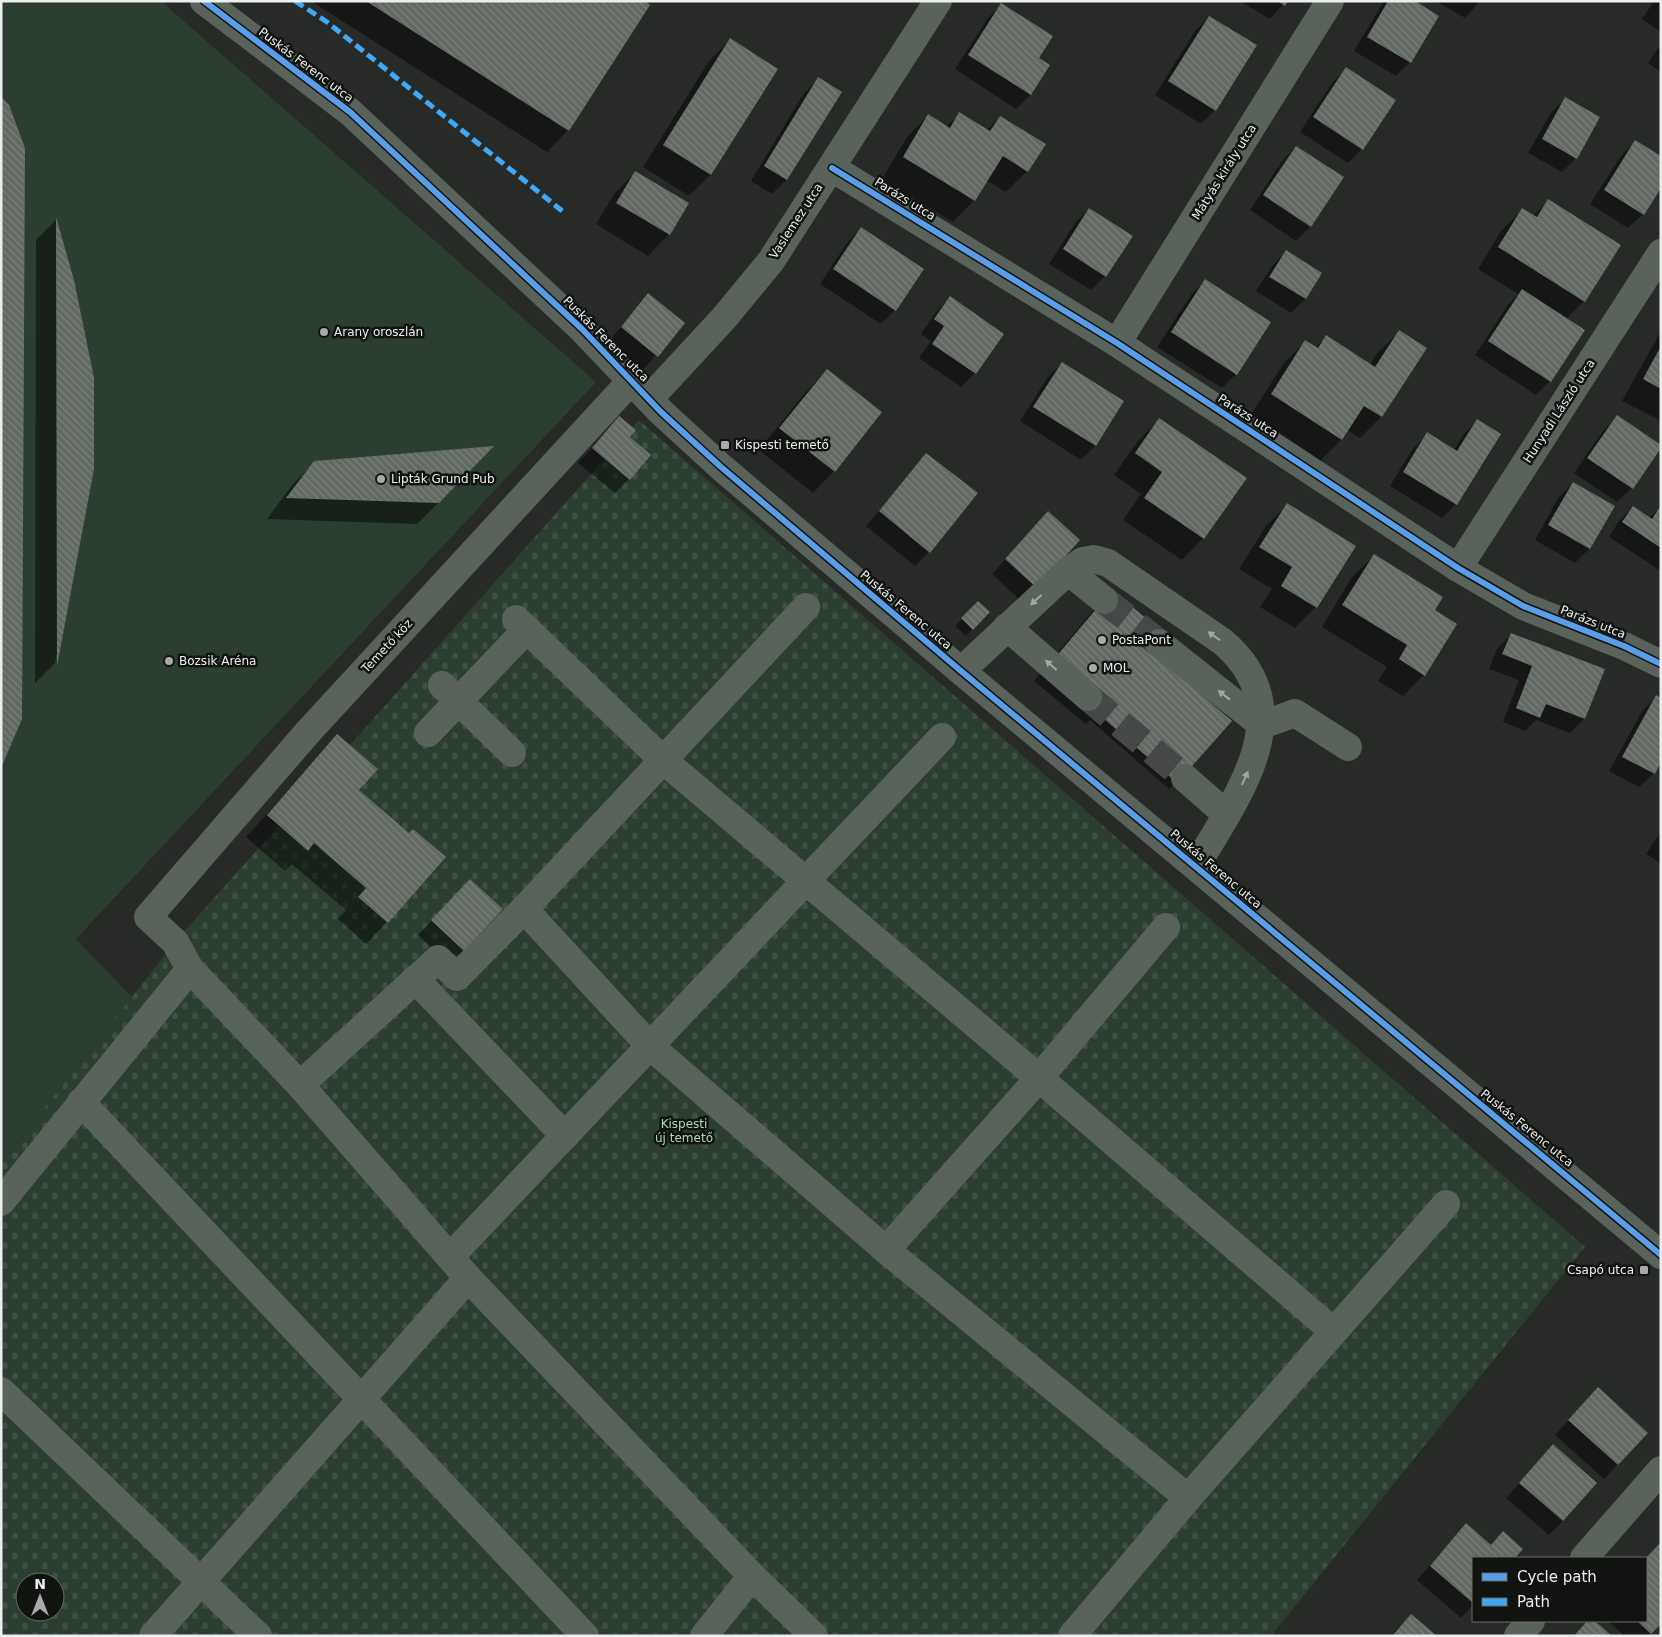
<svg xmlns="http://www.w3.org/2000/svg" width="1662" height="1637" font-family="'DejaVu Sans',sans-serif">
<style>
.cemetery{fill:url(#cemetery-stones);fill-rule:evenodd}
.pitch{fill:#2b3e2f}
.shadow{fill:#0007}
.building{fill:url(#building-back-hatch)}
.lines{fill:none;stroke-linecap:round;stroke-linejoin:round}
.minor-tunnel{stroke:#454846;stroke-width:28;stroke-dasharray:28 14;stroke-linecap:butt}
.minor{stroke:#5a625c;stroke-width:28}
.quiet{stroke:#3fa9f5;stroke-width:5;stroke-dasharray:10 5;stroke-linecap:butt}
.cycleway-casing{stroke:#111311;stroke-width:9}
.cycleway{stroke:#5a9eea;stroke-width:6}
.oneway{fill:#a3a8a4}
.poi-dot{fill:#a7aaa8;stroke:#111311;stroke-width:2}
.labels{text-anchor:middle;stroke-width:5;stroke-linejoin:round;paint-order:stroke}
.street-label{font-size:12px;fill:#ecefed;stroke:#111311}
.poi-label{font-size:12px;fill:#ecefed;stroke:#111311;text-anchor:start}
.park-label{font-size:12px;fill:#a9deb4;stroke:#111311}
</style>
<defs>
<pattern id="cemetery-stones" width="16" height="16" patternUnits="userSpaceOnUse" patternTransform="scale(1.25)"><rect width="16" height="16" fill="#2b3e2f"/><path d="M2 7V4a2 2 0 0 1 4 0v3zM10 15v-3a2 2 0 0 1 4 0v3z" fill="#405143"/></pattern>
<pattern id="building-back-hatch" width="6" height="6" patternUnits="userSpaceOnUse" patternTransform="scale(1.25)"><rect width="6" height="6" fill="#626963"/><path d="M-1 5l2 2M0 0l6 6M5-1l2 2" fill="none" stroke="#797f7a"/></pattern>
</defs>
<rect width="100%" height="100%" fill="#282a28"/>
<path class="cemetery" d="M 639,420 L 1585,1247 L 1271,1636 L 1,1636 L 1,1163 L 175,942 ZM 25,1582 L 55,1582 L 55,1612 L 25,1612 Z"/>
<polygon class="pitch" points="1,1 161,1 596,382 76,939 132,997 1,1163"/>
<g class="shadow">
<polygon points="311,1 642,1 649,5 568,130 547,152"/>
<polygon points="1240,1 1286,1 1270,19"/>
<polygon points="1384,1 1413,1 1410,62 1396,76 1354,51"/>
<polygon points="1436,1 1480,1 1465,18"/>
<polygon points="1654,1 1661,1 1661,32 1642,19"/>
<polygon points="1002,4 1037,58 1048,66 1030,95 1016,109 955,69 988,18"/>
<polygon points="1209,17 1215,110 1201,124 1155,95 1195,31"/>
<polygon points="730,40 710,175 689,196 643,167 709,61"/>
<polygon points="1661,44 1661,72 1648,63"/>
<polygon points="1346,69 1362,149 1348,163 1300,132 1332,83"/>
<polygon points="819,79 840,92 786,180 772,194 751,181 804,93"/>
<polygon points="1565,99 1576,158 1562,172 1528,153 1551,113"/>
<polygon points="960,114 987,130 1000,117 1027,171 1006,192 986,180 974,200 953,222 882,179 907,137 928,116 946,127"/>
<polygon points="1635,142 1661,185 1643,214 1628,228 1590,204 1621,156"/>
<polygon points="1296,147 1342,177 1310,227 1296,241 1250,210 1282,161"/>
<polygon points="635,173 669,234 648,256 596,224 614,194"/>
<polygon points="1548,201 1584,301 1566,319 1550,381 1536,395 1475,355 1508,305 1518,294 1478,269 1501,231 1522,210 1533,216"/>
<polygon points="1089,209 1105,276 1091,290 1049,264 1075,223"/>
<polygon points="56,220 73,280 93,469 77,559 55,663 35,683 36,240"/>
<polygon points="861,228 895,310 881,324 820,284 847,243"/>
<polygon points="1286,252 1320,274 1305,299 1291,313 1256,291 1272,266"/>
<polygon points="1205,281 1236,374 1222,388 1157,347 1191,295"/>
<polygon points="648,295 683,323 643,370 608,342"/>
<polygon points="950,298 975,373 961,387 919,358 931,341 921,334 936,312"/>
<polygon points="1661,331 1661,421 1622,401"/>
<polygon points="1399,332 1425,348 1381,417 1360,438 1347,430 1341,440 1320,461 1250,416 1284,363 1305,342 1315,348 1326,337 1370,365 1377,353"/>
<polygon points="1062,363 1123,402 1095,446 1081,460 1020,421 1048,377"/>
<polygon points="827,370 880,413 834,471 813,493 759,450 806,392"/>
<polygon points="1618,417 1661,446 1632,488 1617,502 1574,473 1603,431"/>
<polygon points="619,418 628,437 629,479 615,493 578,463"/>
<polygon points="1159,420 1203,538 1182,560 1123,520 1141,494 1114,475 1138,441"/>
<polygon points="1477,421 1456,504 1442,518 1390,486 1413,448 1428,434 1454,450 1463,435"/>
<polygon points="927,455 929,552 915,566 866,526"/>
<polygon points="315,462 438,503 417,524 267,519 293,484"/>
<polygon points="1573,483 1613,506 1589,549 1575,563 1535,540 1559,497"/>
<polygon points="1287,505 1316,607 1295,628 1260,607 1272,589 1239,569 1266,526"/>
<polygon points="1633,507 1649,518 1661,507 1661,571 1609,537 1619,521"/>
<polygon points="1034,527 1036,588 1022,602 992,574"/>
<polygon points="1374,556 1434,610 1424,675 1403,696 1378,681 1387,667 1322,627 1352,577"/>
<polygon points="1112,592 1176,782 1169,789 1090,720 1086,724 1034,681 1091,613"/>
<polygon points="978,602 988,613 966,636 955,626"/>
<polygon points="1511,635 1584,719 1570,733 1536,720 1525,731 1503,722 1519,680 1489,669 1497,649"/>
<polygon points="1656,697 1661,760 1654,773 1639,787 1609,771 1642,711"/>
<polygon points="338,736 358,790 387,922 366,944 338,919 346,910 292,864 285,871 246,837"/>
<polygon points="1661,831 1661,863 1646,854"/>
<polygon points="456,895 463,950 449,964 418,935"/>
<polygon points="1584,1403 1646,1433 1604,1479 1555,1435"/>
<polygon points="1553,1446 1563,1521 1549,1535 1506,1498"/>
<polygon points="1466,1525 1490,1546 1522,1549 1514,1558 1473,1558 1473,1605 1461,1618 1417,1580"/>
<polygon points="1660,1544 1661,1622 1648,1636 1624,1636 1608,1621 1646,1621 1646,1559"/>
<polygon points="1411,1615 1435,1636 1390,1636"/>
</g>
<g class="building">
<polygon points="366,1 645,1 650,5 569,131"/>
<polygon points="1277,1 1288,1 1285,6"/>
<polygon points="1388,1 1415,1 1439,16 1411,63 1367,37"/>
<polygon points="1001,3 1053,36 1039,58 1050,65 1031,95 968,55"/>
<polygon points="1209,16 1257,45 1216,111 1168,81"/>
<polygon points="730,38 778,69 711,175 663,145"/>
<polygon points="1346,67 1396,100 1363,150 1313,117"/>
<polygon points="818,77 842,92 787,180 764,166"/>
<polygon points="1,97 9,105 25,148 22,719 1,768"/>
<polygon points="1565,97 1600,117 1577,159 1542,139"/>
<polygon points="959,112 990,131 1000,116 1046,144 1028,172 1003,156 975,201 903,157 928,114 950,128"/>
<polygon points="1635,140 1661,156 1661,188 1644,215 1604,190"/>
<polygon points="1296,146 1344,177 1311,227 1263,195"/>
<polygon points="635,171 689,203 670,235 616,203"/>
<polygon points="1548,199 1621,245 1585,302 1498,247 1522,208 1537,217"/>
<polygon points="1089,208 1133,236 1106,277 1063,249"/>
<polygon points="56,217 74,280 94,378 94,469 57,666"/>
<polygon points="861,227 924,269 896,311 833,269"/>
<polygon points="1286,250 1322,273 1306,299 1269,277"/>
<polygon points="1205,279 1271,322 1237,375 1171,332"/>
<polygon points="1522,289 1585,330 1551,382 1488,341"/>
<polygon points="648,293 685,323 658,357 621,327"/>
<polygon points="950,296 1004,334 976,374 932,344 944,326 934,319"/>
<polygon points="1399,330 1427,348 1382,417 1364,406 1342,440 1271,394 1305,340 1318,348 1326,335 1375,367"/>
<polygon points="1661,346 1661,389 1643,379"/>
<polygon points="1062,362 1124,401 1096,446 1033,407"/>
<polygon points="827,369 882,412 835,472 779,428"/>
<polygon points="1617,415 1661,445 1661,448 1633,489 1587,458"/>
<polygon points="619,416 636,430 630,437 651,455 630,480 592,448"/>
<polygon points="1159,418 1247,478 1204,539 1144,498 1162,472 1135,453"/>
<polygon points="1477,419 1501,434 1457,505 1403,472 1427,432 1457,451"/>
<polygon points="494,446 439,503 286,498 314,461"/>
<polygon points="926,453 978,493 930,553 879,511"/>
<polygon points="1573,482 1615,506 1590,549 1548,525"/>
<polygon points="1287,503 1356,546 1317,608 1281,586 1292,567 1259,547"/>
<polygon points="1661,505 1661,548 1622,522 1633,506 1652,519"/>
<polygon points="1048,511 1080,540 1037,588 1005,559"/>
<polygon points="1374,554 1443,597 1435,610 1457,624 1425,676 1399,659 1407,645 1342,605"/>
<polygon points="1112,590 1166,635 1152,652 1232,721 1177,783 1085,702 1054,659"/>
<polygon points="978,601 990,612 973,630 961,618"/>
<polygon points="1511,633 1605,669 1585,719 1546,704 1540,718 1516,708 1532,666 1502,654"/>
<polygon points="1656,695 1661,698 1661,762 1655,774 1622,757"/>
<polygon points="337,734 378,769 359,790 409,833 413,829 446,857 388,923 358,897 366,888 314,843 308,851 267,815"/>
<polygon points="470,879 503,909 464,951 431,920"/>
<polygon points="1598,1387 1648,1433 1618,1465 1568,1420"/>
<polygon points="1553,1444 1597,1483 1563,1521 1519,1483"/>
<polygon points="1466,1523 1491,1545 1503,1531 1523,1549 1515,1558 1473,1558 1473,1603 1430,1566"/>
<polygon points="1661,1542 1661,1624 1651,1634 1637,1621 1646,1621 1646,1558"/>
<polygon points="1411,1614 1437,1636 1392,1636"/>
<polygon points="1587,1621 1595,1621 1612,1636 1574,1636"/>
</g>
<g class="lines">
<g class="minor-tunnel">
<polyline points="1104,600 1159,643"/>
<polyline points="1088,697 1185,778"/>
</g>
<g class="minor">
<polyline points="204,1 350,112 582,329 661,412 721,467 961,671 1661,1255"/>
<polyline points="832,168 1117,343 1458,568 1523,606 1624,646 1661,664"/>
<polyline points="1117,343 1330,1"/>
<polyline points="631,381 308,732 148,917 175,942 190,969 300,1085 468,1278 752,1576 814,1636"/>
<polyline points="649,399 724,318 771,261 938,1"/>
<polyline points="1458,568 1661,253"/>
<polyline points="1068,571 1104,600"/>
<polyline points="516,619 663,760 1039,1078 1333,1331"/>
<polyline points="1007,627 1088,697"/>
<polyline points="1159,643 1262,725 1295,713 1348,747"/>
<path d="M 961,671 L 1068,571 L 1083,561 L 1094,559 L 1108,563 L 1223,642 C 1303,711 1237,796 1196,866"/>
<polyline points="442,685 512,753"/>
<polyline points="428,733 527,629"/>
<polyline points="1185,778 1226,814"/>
<polyline points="524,909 650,1046 886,1250 1188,1498"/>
<polyline points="415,979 565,1136"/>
<polyline points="300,1085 438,959 457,977 524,909 806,607"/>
<polyline points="81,1102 585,1636"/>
<polyline points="1,1202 190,969"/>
<polyline points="886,1250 1039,1078 1166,927"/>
<polyline points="450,1257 942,737"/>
<polyline points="1,1391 258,1636"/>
<polyline points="1584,1558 1661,1470"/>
<polyline points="153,1636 468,1278"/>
<polyline points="704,1636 752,1576"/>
<polyline points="1072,1636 1188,1498 1446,1204"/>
<polyline points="1518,1636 1531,1621"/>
</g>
<polyline class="quiet" points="295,1 327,22 566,214"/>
<defs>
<g id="cycleway">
<polyline points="204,1 350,112 582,329 661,412 721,467 961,671 1661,1255"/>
<polyline points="832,168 1117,343 1458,568 1523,606 1624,646 1661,664"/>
</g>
</defs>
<use href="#cycleway" class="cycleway-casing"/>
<use href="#cycleway" class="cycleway"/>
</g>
<defs><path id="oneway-solid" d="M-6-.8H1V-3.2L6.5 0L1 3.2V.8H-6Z" transform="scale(1.25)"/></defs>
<g class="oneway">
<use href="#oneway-solid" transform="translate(1036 600) rotate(138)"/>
<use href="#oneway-solid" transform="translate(1214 636) rotate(-145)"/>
<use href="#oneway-solid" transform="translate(1051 665) rotate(-139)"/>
<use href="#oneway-solid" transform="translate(1224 695) rotate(-142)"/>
<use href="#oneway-solid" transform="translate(1245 778) rotate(-66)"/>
</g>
<g class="poi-dot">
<circle cx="324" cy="332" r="5"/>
<rect x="720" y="440" width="10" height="10" rx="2.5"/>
<circle cx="381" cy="479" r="5"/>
<circle cx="1102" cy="640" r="5"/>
<circle cx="169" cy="661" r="5"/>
<circle cx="1093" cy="668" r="5"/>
<rect x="1639" y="1265" width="10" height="10" rx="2.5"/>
</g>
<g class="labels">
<g class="street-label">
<text transform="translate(306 65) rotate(37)" y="4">Puskás Ferenc utca</text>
<text transform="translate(1224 172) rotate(-58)" y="4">Mátyás király utca</text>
<text transform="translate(905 199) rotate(32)" y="4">Parázs utca</text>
<text transform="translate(796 221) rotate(-57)" y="4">Vaslemez utca</text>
<text transform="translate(606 339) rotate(45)" y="4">Puskás Ferenc utca</text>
<text transform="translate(1559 411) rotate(-57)" y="4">Hunyadi László utca</text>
<text transform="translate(1248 416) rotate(33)" y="4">Parázs utca</text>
<text transform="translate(906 610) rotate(40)" y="4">Puskás Ferenc utca</text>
<text transform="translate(1593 622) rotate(22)" y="4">Parázs utca</text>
<text transform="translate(387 646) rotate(-47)" y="4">Temető köz</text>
<text transform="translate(1216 869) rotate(40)" y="4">Puskás Ferenc utca</text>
<text transform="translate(1527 1128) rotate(39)" y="4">Puskás Ferenc utca</text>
</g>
<g class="poi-label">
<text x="334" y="336">Arany oroszlán</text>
<text x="735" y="449">Kispesti temető</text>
<text x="391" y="483">Lipták Grund Pub</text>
<text x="1112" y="644">PostaPont</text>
<text x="179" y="665">Bozsik Aréna</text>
<text x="1103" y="672">MOL</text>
<text x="1634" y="1274" text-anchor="end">Csapó utca</text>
</g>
<g class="park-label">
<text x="684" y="1128">Kispesti<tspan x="684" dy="14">új temető</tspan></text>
</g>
</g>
<rect width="1662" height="1637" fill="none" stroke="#ecefed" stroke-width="5"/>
<rect x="1472" y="1557" width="175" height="65" fill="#111311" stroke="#696b69"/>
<rect x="1482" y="1573" width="25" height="8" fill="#5a9eea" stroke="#696b69"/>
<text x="1517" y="1582" font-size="15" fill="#ecefed">Cycle path</text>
<rect x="1482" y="1598" width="25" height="8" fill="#3fa9f5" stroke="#696b69"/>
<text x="1517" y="1607" font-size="15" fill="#ecefed">Path</text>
<g transform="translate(40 1597)"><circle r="24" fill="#111311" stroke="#696b69"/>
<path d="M0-4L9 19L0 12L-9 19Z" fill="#a7aaa8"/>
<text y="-8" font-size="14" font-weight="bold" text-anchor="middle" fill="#ecefed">N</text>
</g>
</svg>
